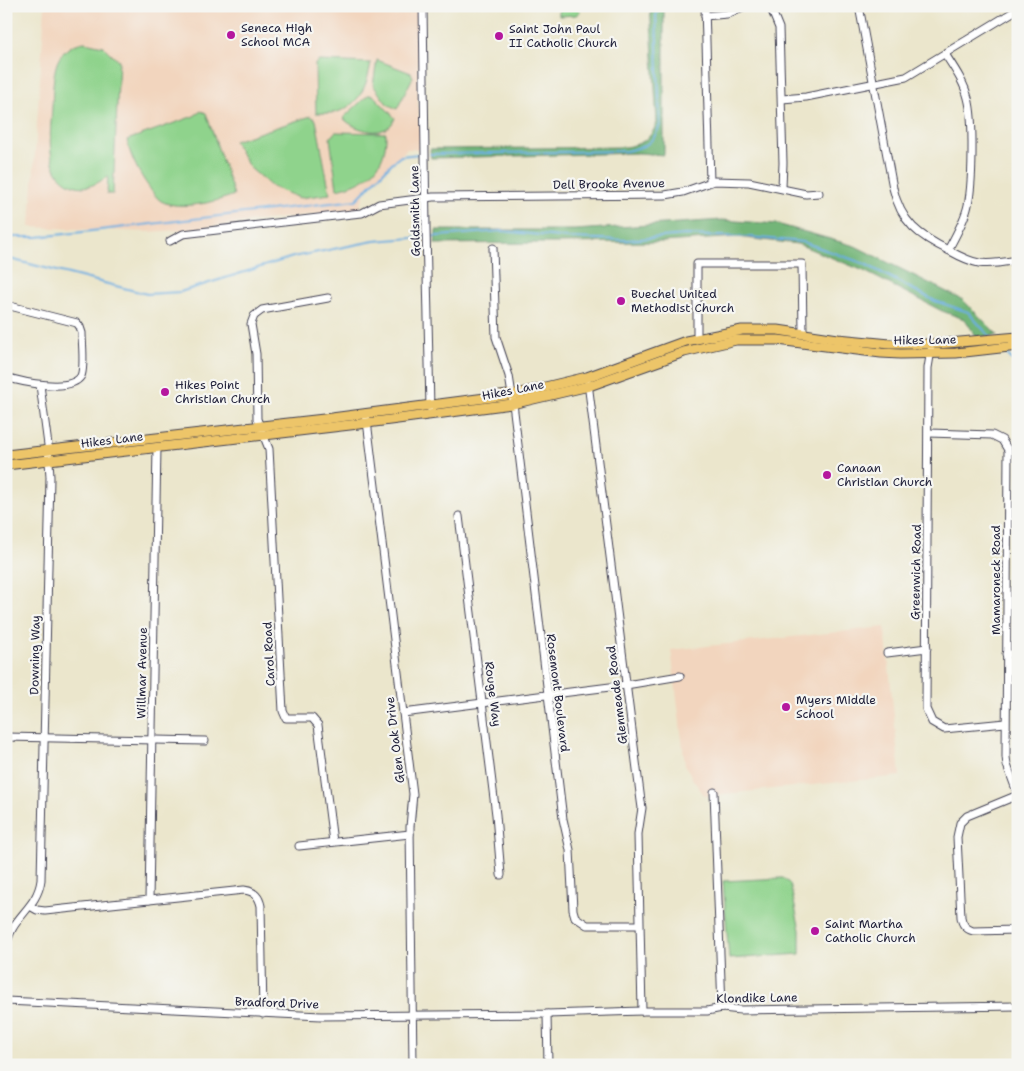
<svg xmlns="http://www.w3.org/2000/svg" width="1024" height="1071" font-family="'Shantell Sans',sans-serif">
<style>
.built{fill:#f2d5be}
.green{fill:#8fd38c;stroke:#587a64}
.forest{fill:#73b578;stroke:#4a6c5a}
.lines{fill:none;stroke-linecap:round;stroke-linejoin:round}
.stream{stroke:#6dafe2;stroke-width:2}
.minor-casing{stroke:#403f51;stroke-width:9}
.major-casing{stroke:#403f51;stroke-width:11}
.minor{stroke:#fff;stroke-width:7}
.major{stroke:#edc569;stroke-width:9}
.poi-dot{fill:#b5179e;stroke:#f6f6f2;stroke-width:2}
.labels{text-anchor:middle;stroke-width:4.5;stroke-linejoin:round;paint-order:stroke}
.poi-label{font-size:12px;fill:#22223b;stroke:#f6f6f2;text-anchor:start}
.street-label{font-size:12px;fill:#22223b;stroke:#f6f6f2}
</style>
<rect width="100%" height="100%" fill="#f6f6f2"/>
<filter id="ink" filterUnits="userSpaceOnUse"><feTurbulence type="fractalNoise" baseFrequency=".02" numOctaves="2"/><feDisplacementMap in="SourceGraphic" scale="10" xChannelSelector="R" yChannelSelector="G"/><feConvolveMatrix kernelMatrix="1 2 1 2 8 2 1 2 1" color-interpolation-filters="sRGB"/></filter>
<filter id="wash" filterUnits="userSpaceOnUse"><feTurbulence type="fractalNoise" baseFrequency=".0096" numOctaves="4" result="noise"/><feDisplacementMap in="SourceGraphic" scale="20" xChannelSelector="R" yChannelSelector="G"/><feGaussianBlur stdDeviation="1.12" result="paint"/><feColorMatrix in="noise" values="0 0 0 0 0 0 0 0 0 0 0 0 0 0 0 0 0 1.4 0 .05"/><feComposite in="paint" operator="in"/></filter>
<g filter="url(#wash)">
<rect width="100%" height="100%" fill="#ebe6cc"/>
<g class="built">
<polygon points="45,6 418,6 418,105 421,149 407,149 365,192 359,209 182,230 147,232 30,227"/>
<polygon points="885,627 900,776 705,796 693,780 685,764 671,650"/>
</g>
<g class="green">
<polygon points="559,6 579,6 580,12 576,15 559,16"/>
<path d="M 85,42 L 103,46 L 115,58 L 119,60 L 113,194 L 107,194 L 108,176 C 97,184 87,190 73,185 C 43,175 51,130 52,107 C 53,96 52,68 60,57 C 66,48 75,43 85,42 Z"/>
<polygon points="377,60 411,73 413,77 397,109 387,104 373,85"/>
<path d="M 319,61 L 371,63 C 367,83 362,102 340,111 C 333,114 324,113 316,113 L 315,64 Z"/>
<path d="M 368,95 L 373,95 L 395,118 C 387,140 355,131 343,118 Z"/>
<path d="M 201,111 L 206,113 L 234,195 C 216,202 179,211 161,201 C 154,196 149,187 144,180 C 136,167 130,155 127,140 L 194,116 Z"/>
<polygon points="311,116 316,120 330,194 300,198 272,187 249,167 234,141"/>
<path d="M 335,132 L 386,133 C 387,167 367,183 337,189 L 330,138 Z"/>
<polygon points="783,878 790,884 800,930 800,954 729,959 723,881"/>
</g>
<g class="forest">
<path d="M 650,6 L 668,6 L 664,9 L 664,155 L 639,153 L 431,158 L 430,149 L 625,147 C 642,144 650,140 657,123 Z"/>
<polygon points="722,220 777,224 855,246 963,300 998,335 977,337 964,319 942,311 864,271 798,244 737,237 663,242 435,244 436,230 575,230"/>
</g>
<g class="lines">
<g class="stream">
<path d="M 430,154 L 626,151 C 645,147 653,144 660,125 L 656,15 L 661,6"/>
<polyline points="6,237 37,237 83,232 356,200 393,162 401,156 419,154"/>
<polyline points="6,258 147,294 180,292 293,257 374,241 502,231 569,238 627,240 685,235 750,237 803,242 865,264 935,301 968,312 990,337"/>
<polyline points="1004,351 1018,366"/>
</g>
</g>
</g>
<g filter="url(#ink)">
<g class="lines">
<defs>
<g id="minor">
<polyline points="423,6 426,229 430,408"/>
<polyline points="705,6 710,182"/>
<polyline points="770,6 779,28 783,163 782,187"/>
<path d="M 859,6 L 893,188 C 901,223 919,236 950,251 C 959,256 969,261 979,263 C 992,265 1005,262 1018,260"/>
<polyline points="705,16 727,14 745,6"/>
<path d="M 945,54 C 954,68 964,82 968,98 C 974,119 973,188 967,209 C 963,223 955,237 948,250"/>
<polyline points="782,99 806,97 906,77 1018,9"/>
<polyline points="170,241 183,234 352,214 362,213 379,204 433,197 665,195 683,192 714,181 749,182 806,194 819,193"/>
<polyline points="493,248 496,337 509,376 512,395 563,819 570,850 573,910 575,917 587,925 639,925"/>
<polyline points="328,298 262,310 254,316 251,324 256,354 257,419 269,449 283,711 286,718 312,718 318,725 333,842"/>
<path d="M 6,305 L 77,323 L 80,327 L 82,333 C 82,343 85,367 81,376 C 71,393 21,382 6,377"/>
<polyline points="697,338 697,264 802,264 803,333"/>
<polyline points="931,350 928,368 926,709 932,722 944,729 1005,723"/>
<polyline points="588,383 641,801 642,808 638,834 642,1011"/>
<polyline points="366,413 413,794 410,827 413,1065"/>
<polyline points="929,433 992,435 1002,440 1008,450 1006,757 1007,765 1018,795"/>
<polyline points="459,516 496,815 501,875"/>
<polyline points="887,653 927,648"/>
<polyline points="1006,654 1018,654"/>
<polyline points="403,713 626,685 680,676"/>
<polyline points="6,737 205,741"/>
<polyline points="714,792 722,1008"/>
<path d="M 1018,795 L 967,816 L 960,823 L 957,837 L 961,917 C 962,925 966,929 973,931 L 1018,930"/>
<polyline points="299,846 410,834"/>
<polyline points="149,900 157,447"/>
<path d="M 30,906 L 37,910 L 45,911 L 244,890 C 254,891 259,896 261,906 L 263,1014"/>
<path d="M 6,949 C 9,917 37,910 41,880 L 50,477 L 48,445 L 40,385"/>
<polyline points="6,1001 321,1016 547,1014 642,1011 707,1011 722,1008 741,1010 1018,1006"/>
<polyline points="547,1014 548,1065"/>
</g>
<g id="major">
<polyline points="6,455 324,419 516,394 587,377 686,341 742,330 778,330 838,339 890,344 937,344 1018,337"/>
<polyline points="6,465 367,423 512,404 589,386 684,352 736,340 778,340 881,353 900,354 956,353 1018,346"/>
</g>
</defs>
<use href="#minor" class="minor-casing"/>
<use href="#major" class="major-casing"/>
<use href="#minor" class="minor"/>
<use href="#major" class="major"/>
</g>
</g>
<g class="poi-dot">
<circle cx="231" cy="35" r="5"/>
<circle cx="499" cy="36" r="5"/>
<circle cx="621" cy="301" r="5"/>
<circle cx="165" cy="392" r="5"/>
<circle cx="827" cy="475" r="5"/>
<circle cx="786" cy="707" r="5"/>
<circle cx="815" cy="931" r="5"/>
</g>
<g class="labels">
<g class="poi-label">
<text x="241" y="32">Seneca High<tspan x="241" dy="14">School MCA</tspan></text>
<text x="509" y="33">Saint John Paul<tspan x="509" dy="14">II Catholic Church</tspan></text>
<text x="631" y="298">Buechel United<tspan x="631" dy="14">Methodist Church</tspan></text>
<text x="175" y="389">Hikes Point<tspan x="175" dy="14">Christian Church</tspan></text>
<text x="837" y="472">Canaan<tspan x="837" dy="14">Christian Church</tspan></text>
<text x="796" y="704">Myers Middle<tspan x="796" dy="14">School</tspan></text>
<text x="825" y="928">Saint Martha<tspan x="825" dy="14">Catholic Church</tspan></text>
</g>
<g class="street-label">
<text transform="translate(609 184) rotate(-1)" y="4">Dell Brooke Avenue</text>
<text transform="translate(415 211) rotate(-91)" y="4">Goldsmith Lane</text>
<text transform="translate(925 340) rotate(-1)" y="4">Hikes Lane</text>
<text transform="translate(513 390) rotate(-11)" y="4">Hikes Lane</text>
<text transform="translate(112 440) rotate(-7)" y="4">Hikes Lane</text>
<text transform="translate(916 572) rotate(-89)" y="4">Greenwich Road</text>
<text transform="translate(996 580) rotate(-90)" y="4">Mamaroneck Road</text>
<text transform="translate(269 654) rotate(-93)" y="4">Carol Road</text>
<text transform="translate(35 655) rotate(-89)" y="4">Downing Way</text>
<text transform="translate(142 673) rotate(-89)" y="4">Willmar Avenue</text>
<text transform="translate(558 693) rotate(83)" y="4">Rosemont Boulevard</text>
<text transform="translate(493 694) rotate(83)" y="4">Rouge Way</text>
<text transform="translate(617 695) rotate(-97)" y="4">Glenmeade Road</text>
<text transform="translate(395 740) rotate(-97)" y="4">Glen Oak Drive</text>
<text transform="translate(757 998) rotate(-1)" y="4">Klondike Lane</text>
<text transform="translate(277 1003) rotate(2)" y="4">Bradford Drive</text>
</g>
</g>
<rect width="1024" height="1071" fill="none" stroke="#f6f6f2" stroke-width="25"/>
</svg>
